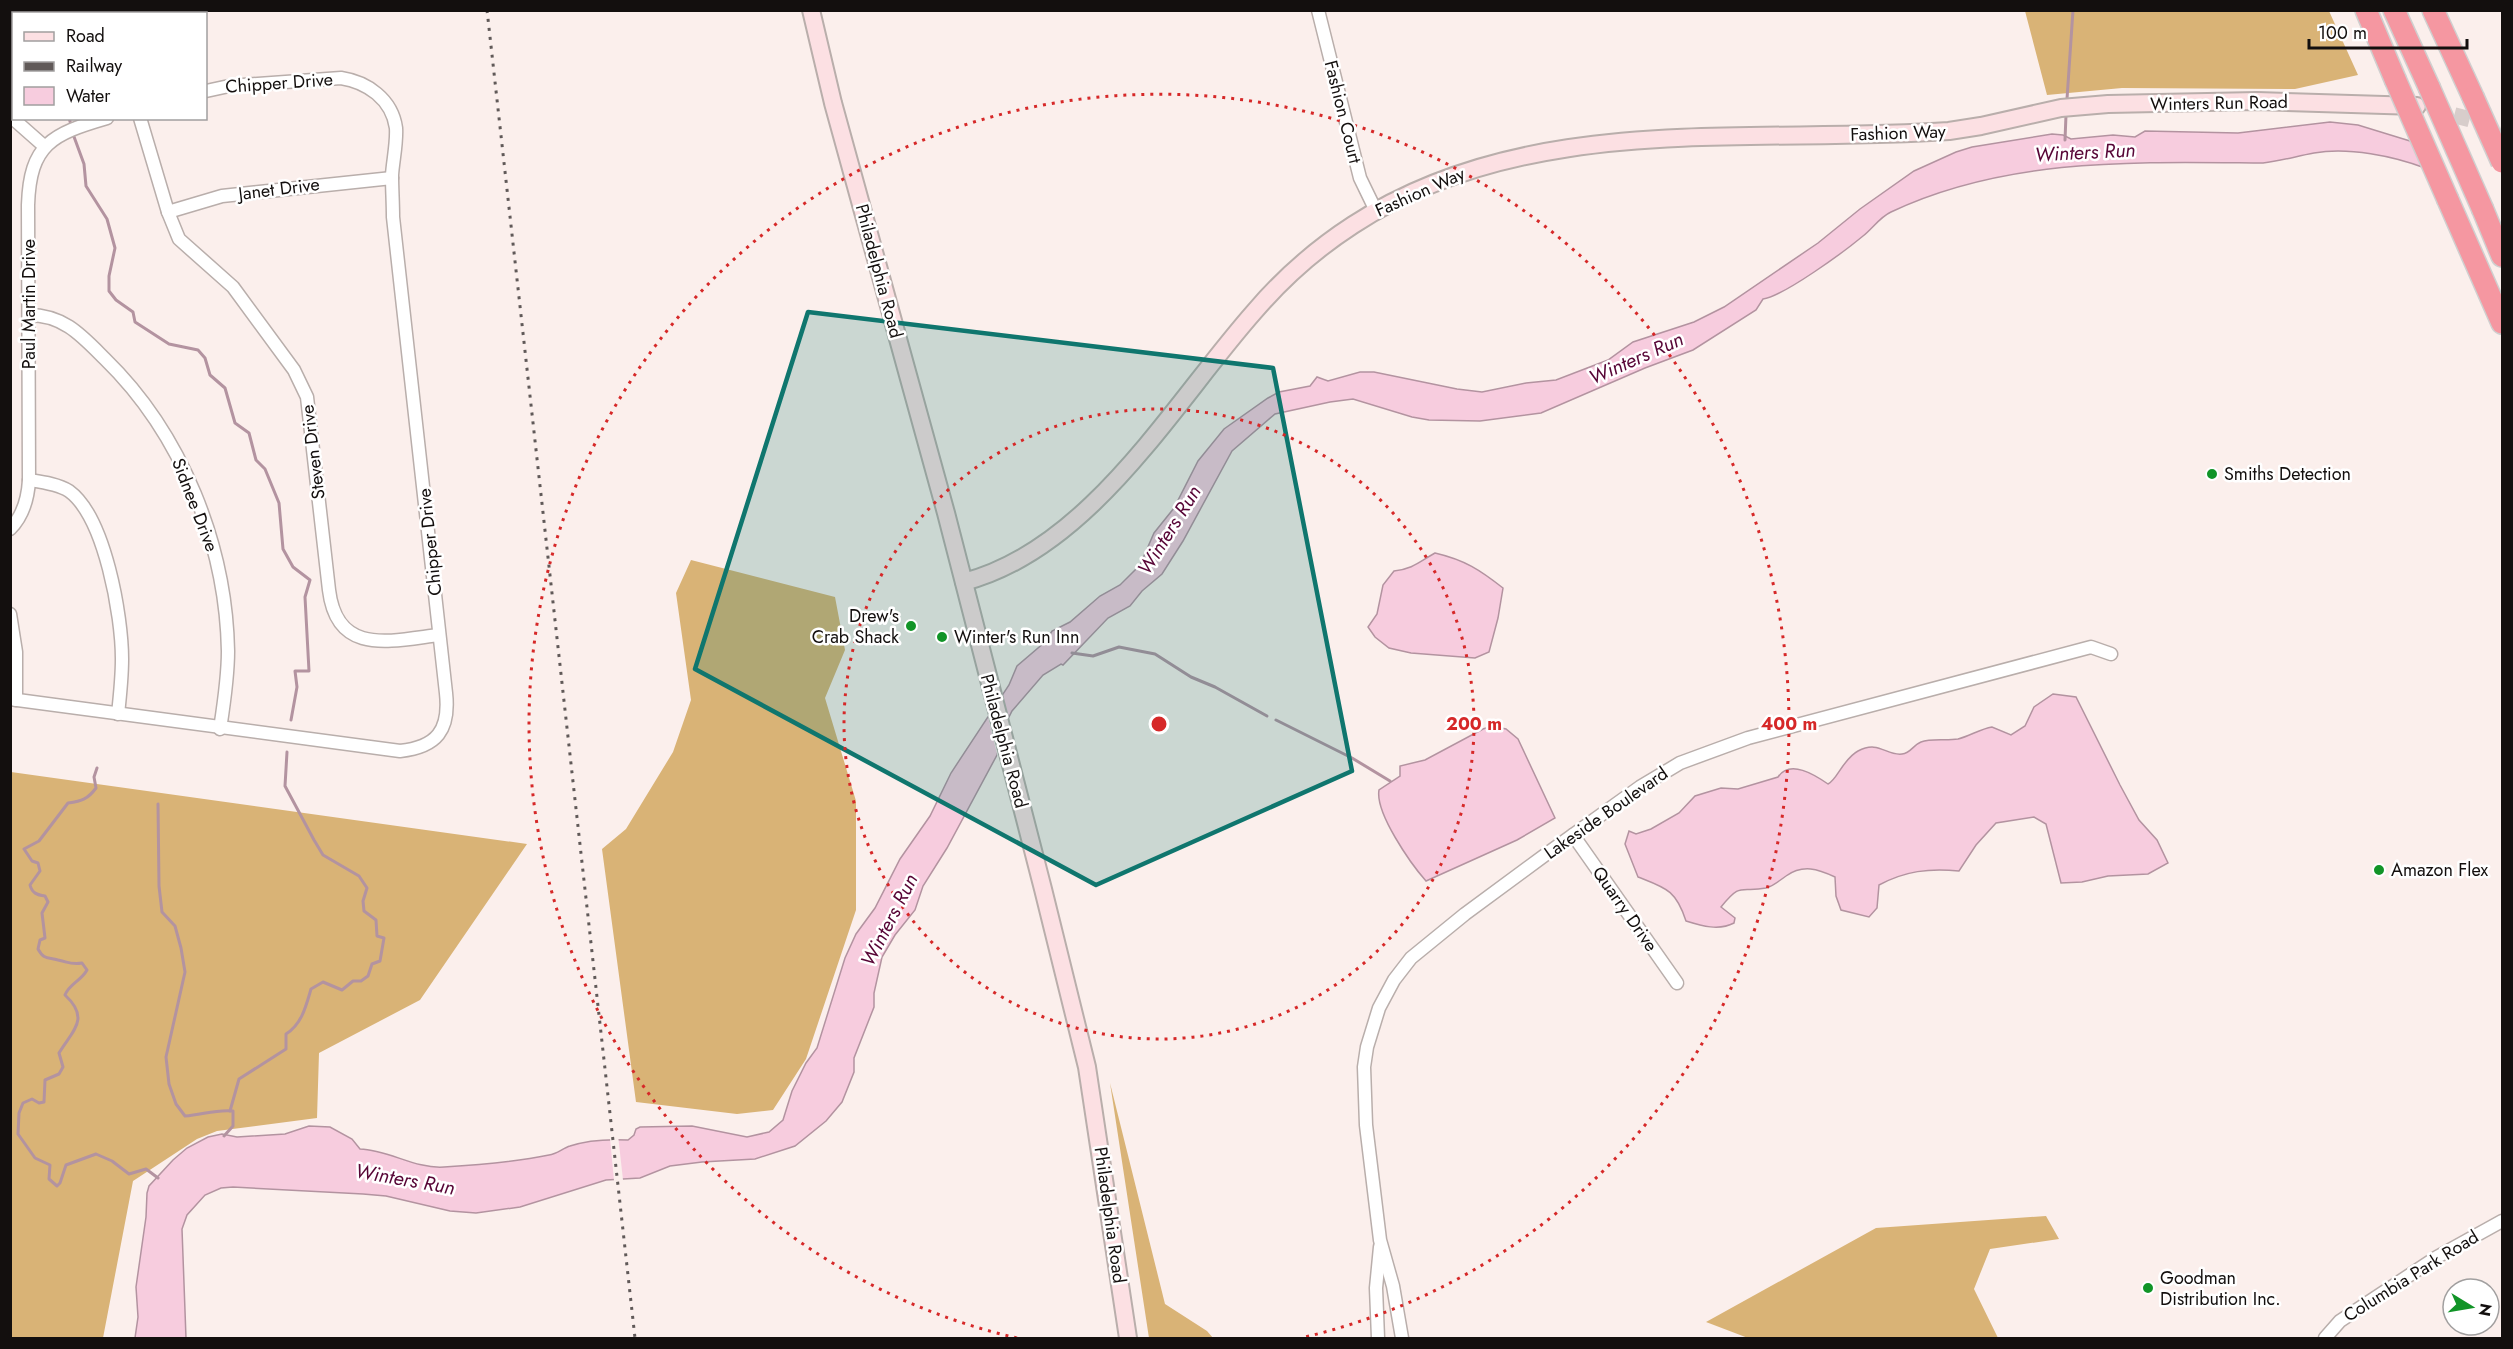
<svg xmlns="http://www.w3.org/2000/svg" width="2513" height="1349" font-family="Jost,sans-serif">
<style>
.forest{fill:#d9b376}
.water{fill:#f7ccde;stroke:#b393a0;stroke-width:1.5}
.pier{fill:#fbefec}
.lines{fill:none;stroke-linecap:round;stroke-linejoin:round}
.stream{stroke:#b393a0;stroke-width:3}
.secondary-tunnel{stroke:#d8cdcb;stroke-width:16;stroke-dasharray:16 8;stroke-linecap:butt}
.street-casing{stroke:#b9aeab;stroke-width:15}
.secondary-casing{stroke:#b9aeab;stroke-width:20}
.highway-casing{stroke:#d0cfcf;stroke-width:24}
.street{stroke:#fff;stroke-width:12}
.secondary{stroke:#fce0e3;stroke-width:16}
.highway{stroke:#f597a1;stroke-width:21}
.rail{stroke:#605958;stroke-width:3;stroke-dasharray:3 6;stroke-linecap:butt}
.highway-bridge-casing{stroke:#d0cfcf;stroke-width:24;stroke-linecap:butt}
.highway-bridge{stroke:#f597a1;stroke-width:21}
.marked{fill:#0f766e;fill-opacity:0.2;stroke:#0f766e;stroke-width:4.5;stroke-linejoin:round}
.ring{fill:none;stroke:#d62828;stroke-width:3;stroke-dasharray:3 6}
.poi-dot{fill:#119427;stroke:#fff;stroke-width:2}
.labels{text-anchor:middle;stroke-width:5;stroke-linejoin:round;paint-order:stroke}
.street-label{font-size:18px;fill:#130f0e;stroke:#fff}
.poi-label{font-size:18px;fill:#130f0e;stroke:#fff;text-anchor:start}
.water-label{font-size:20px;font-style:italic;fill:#570536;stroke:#fff}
.centre{fill:#d62828;stroke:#fff;stroke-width:3}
.ring-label{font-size:18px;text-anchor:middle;font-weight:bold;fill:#d62828;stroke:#fff;stroke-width:5;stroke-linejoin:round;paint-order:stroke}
</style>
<rect width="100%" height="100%" fill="#fbefec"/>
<g class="forest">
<polygon points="2025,11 2329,11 2358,75 2295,89 2122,88 2047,95"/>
<polygon points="691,560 835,597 845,650 825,698 856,801 856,910 806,1059 773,1110 737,1114 636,1102 602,849 626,829 673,752 691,700 676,593"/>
<polygon points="11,772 527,844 420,1000 319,1053 317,1118 217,1131 197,1139 133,1181 103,1338 11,1338"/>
<polygon points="1110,1083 1165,1304 1207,1331 1213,1338 1149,1338"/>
<polygon points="2046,1216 2059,1239 1990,1249 1974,1289 1998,1338 1748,1338 1706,1322 1876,1228"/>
</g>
<g class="water">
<path d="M 2330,122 L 2358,125 L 2436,149 L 2425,168 C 2393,156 2349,147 2314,153 C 2297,156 2281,161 2263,163 C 2137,162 2007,157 1891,212 C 1880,217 1872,229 1863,236 C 1845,251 1784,296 1763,299 L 1756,310 L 1693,350 L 1645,368 L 1541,413 L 1480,421 L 1429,420 L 1412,417 L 1353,399 L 1330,402 L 1275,414 L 1232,451 L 1183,541 L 1162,574 L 1142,591 L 1130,606 L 1108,618 L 1063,665 L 1061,664 L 1043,675 L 1012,711 L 1005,725 L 997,755 L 947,848 L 923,886 L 915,910 L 895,935 L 882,957 L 874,993 L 874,1007 L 854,1058 L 854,1072 L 842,1102 L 826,1121 L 795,1146 L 755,1159 L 702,1162 L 670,1166 L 640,1178 L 606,1180 L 520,1207 L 476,1213 L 450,1211 L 386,1196 L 363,1194 L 233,1187 L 221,1188 L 205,1195 L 187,1215 L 182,1229 L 186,1338 L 135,1338 L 138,1317 L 136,1287 L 146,1217 L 147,1193 L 149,1186 L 173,1160 L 187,1148 L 208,1137 L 222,1134 L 237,1137 L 285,1134 L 309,1126 L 330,1127 L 352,1139 L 360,1149 C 389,1150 415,1169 444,1167 C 479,1165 515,1162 549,1155 C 557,1154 563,1148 570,1146 C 588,1140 610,1139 628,1140 L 634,1135 L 636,1129 L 640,1127 L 692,1126 L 747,1137 L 769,1132 L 783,1120 L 792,1091 L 806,1063 L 817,1048 L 845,958 L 856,934 L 875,908 L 900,859 L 930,816 L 951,773 L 1009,685 L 1017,666 L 1045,642 L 1052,631 L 1070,622 L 1100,596 L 1120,585 L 1140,565 L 1154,533 L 1174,508 L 1198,461 L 1224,429 L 1268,398 L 1279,392 L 1310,386 L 1317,377 L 1328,381 L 1360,372 L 1374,372 L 1457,389 L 1482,392 L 1526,383 L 1556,380 L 1608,360 L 1633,342 L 1694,322 L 1724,307 L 1818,243 L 1860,209 L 1914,171 L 1956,152 L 1972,147 L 2052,134 L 2063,135 L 2071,139 L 2113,135 L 2135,137 L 2145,131 L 2238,133 Z"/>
<path d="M 1435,553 C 1465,560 1480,570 1503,588 L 1498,618 L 1489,652 L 1475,658 L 1411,653 L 1389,648 L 1375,637 L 1368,627 L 1377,614 L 1383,585 L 1394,571 C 1413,569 1419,562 1435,553 Z"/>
<path d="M 2053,694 L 2076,697 L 2120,785 L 2139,820 L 2157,840 L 2168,863 L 2148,874 L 2108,876 L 2082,882 L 2061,883 L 2046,824 L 2034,817 L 1996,823 L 1976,845 L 1959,871 C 1929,868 1905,871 1879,885 L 1877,908 L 1869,917 L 1841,910 L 1836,896 L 1835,877 C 1818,869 1803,864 1786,876 C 1780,880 1774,886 1766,888 C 1740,893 1742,881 1721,907 L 1735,918 L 1734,923 C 1719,931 1702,926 1686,921 C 1676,890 1666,888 1638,877 L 1625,844 L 1629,831 L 1636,834 L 1651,829 L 1679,813 L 1695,796 L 1721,788 L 1738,789 L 1778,777 C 1790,759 1815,775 1828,784 C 1837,780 1843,759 1858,751 C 1879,740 1886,756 1902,754 C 1911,753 1913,745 1921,742 C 1931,738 1946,741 1958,739 C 1970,736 1980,729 1992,727 L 2011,735 L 2025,726 L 2034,707 Z"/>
<path d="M 1492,726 L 1506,729 L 1518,739 L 1555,818 L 1517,840 L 1426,881 C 1411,864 1375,813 1379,790 L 1400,776 L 1400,766 L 1425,760 L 1483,729 Z"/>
</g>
<g class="pier">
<polygon points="2409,137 2437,146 2502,158 2502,195 2423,170"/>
<polygon points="1001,691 1010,723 998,758 987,713"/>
<polygon points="618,1135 623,1180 614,1181 610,1138"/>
</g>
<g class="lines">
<g class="stream">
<polyline points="26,10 28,14"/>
<polyline points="2067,99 2073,10"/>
<polyline points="69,118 72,128"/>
<polyline points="73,134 84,164 86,186 107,219 115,248 109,276 109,291 116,300 133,312 135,322 169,344 198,350 205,358 210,375 225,388 235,423 249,433 256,460 265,469 279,503 283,549 293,567 310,580 305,597 309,671 295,671 297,687 291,720"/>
<polyline points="2065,140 2066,115"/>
<polyline points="1072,653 1093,656 1119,647 1155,654 1191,677 1215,687 1267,716"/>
<polyline points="1276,720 1352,758 1390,781"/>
<path d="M 97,768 L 94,777 L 96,788 C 88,799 82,801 68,803 L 39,841 L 24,849 L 32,861 L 38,863 L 40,871 L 30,885 C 32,893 37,895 45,896 L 48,902 L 42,913 L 45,938 L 40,940 L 38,949 C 44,960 48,957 58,960 C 68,962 71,965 82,963 L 87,970 C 81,981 69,984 65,995 C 91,1019 72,1031 59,1053 L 63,1067 L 59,1074 L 45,1080 L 44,1102 L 39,1103 L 32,1099 L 23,1103 L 19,1113 L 18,1134 L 35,1158 L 50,1165 L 49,1179 L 57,1186 L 60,1183 L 66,1165 L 96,1154 L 112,1161 L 129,1174 L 146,1169 L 158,1178"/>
<path d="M 158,804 L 159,886 L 162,912 L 175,926 L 181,948 L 185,972 L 166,1057 L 169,1084 L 176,1104 L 185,1116 C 202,1115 216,1109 233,1111 L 233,1126 L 224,1136"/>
<path d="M 230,1111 L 239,1079 L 286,1049 L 286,1034 C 302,1024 306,1006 311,989 L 323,982 L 342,990 L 353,981 L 361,981 L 368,976 L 372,964 L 380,961 L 384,938 L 377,936 L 376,920 L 364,911 L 363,901 L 367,888 L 359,876 L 323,855 L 314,840 L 285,786 L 287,752"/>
</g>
<polyline class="secondary-tunnel" points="2431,109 2502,128"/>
<defs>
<g id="street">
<polyline points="102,10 104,14"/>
<polyline points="180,10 181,14"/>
<polyline points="1318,10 1360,178 1376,211"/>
<polyline points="10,116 44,146"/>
<path d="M 140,118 L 168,212 L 179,239 L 233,287 L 294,370 L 307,397 L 329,590 C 337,656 390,641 439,635"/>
<polyline points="168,212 222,196 392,178"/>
<path d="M 29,315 C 64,315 82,336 105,359 C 182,434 226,545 228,651 C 228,678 224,703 220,729"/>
<path d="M 29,480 C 42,482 58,484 69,491 C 105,517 122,616 122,659 C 122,677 120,696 118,714"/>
<path d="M 10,529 C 23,516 28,498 29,480 L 28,205 C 30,144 52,134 107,118"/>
<polyline points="10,614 16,652 16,700"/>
<path d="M 10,699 L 400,751 C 437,747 450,730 446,693 L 393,217 C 393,203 392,189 392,175 C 393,160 397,143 396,128 C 392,99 367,82 341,78 L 229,86 L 206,91"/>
<polyline points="1573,835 1677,983"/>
<polyline points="1378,1338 1376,1288 1380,1247"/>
<polyline points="1402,1338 1393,1286 1380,1240 1366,1125 1364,1067 1367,1047 1379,1008 1394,980 1411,958 1465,914 1545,855 1640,787 1680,763 1748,738 2091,647 2111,654"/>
<polyline points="2325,1338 2340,1321 2437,1257 2502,1221"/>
</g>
<g id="secondary">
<polyline points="811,10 833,103 946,513 1043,889 1087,1067 1128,1338"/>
<path d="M 964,582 C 1090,549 1172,405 1254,312 C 1283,278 1316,249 1353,225 C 1529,110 1751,145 1949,131 L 1981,126 L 2061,108 L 2108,104 L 2257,101 L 2417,106"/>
</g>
<g id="highway">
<polyline points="2366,10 2395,79"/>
<polyline points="2394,10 2429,87"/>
<polyline points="2433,10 2473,97"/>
<polyline points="2448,200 2502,323"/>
<polyline points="2483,210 2502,256"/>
</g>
</defs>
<use href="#street" class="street-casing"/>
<use href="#secondary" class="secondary-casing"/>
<use href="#highway" class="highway-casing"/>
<use href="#street" class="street"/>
<use href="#secondary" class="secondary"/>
<use href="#highway" class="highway"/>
<polyline class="rail" points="487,10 635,1338"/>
<defs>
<g id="highway-bridge">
<polyline points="2395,79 2448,200"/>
<polyline points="2429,87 2483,210"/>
<polyline points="2473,97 2502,162"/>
</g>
</defs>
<use href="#highway-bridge" class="highway-bridge-casing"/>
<use href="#highway-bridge" class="highway-bridge"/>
</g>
<path class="marked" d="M 808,312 L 1273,368 L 1352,771 L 1096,885 L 695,669 Z"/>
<g class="ring">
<circle cx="1159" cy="724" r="315"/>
<path d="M1017 1338A630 630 0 1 1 1301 1338"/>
</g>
<g class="poi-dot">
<circle cx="2212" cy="474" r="6"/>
<circle cx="911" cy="626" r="6"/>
<circle cx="942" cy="637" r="6"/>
<circle cx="2379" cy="870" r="6"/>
<circle cx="2148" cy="1288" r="6"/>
</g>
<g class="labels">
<g class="street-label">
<text transform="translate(279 83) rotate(-4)" y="6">Chipper Drive</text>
<text transform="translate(2219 103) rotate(-1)" y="6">Winters Run Road</text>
<text transform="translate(1343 112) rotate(76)" y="6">Fashion Court</text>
<text transform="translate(1898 133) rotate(-2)" y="6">Fashion Way</text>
<text transform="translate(279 189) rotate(-7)" y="6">Janet Drive</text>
<text transform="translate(1420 192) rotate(-24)" y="6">Fashion Way</text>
<text transform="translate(879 271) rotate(75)" y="6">Philadelphia Road</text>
<text transform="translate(29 304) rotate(-90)" y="6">Paul Martin Drive</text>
<text transform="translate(313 452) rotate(-97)" y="6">Steven Drive</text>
<text transform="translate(195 505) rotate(69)" y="6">Sidnee Drive</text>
<text transform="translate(430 542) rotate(-96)" y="6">Chipper Drive</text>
<text transform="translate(1004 741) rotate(75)" y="6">Philadelphia Road</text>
<text transform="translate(1606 813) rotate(-35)" y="6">Lakeside Boulevard</text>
<text transform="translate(1625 909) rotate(55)" y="6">Quarry Drive</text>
<text transform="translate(1110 1215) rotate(82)" y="6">Philadelphia Road</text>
<text transform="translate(2411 1276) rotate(-32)" y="6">Columbia Park Road</text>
</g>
<g class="poi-label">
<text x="2224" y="480">Smiths Detection</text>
<text x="899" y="622" text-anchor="end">Drew's<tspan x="899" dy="21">Crab Shack</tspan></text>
<text x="954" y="643">Winter's Run Inn</text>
<text x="2391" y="876">Amazon Flex</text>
<text x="2160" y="1284">Goodman<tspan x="2160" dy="21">Distribution Inc.</tspan></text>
</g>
<g class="water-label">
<text transform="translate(2085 152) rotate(-3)" y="7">Winters Run</text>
<text transform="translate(1636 358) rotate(-24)" y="7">Winters Run</text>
<text transform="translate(1169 530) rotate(-58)" y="7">Winters Run</text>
<text transform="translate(889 920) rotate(-63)" y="7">Winters Run</text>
<text transform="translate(405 1179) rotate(10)" y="7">Winters Run</text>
</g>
</g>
<circle cx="1159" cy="724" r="9" class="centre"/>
<g class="ring-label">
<text x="1474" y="730">200 m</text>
<text x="1789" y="730">400 m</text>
</g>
<rect width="2513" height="1349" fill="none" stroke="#130f0e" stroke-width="24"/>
<rect x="12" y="12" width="195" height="108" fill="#ffffff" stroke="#a19f9f" stroke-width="1.5"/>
<rect x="24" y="32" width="30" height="9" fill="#fce0e3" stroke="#a19f9f" stroke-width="1.5"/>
<text x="66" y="42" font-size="18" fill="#130f0e">Road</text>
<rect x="24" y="62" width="30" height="9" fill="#605958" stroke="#a19f9f" stroke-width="1.5"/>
<text x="66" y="72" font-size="18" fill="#130f0e">Railway</text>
<rect x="24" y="87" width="30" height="18" fill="#f7ccde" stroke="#a19f9f" stroke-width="1.5"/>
<text x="66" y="102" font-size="18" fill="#130f0e">Water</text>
<g transform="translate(2471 1307) rotate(101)"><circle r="28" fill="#ffffff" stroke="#a19f9f" stroke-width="1.5"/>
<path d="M0-4.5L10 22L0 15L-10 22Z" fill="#119427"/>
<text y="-9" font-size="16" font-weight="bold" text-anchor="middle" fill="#130f0e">N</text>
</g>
<path d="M2309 39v9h158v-9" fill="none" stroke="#130f0e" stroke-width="3"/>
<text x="2318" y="39" font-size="18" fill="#130f0e" stroke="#ffffff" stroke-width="4.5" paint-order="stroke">100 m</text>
</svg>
